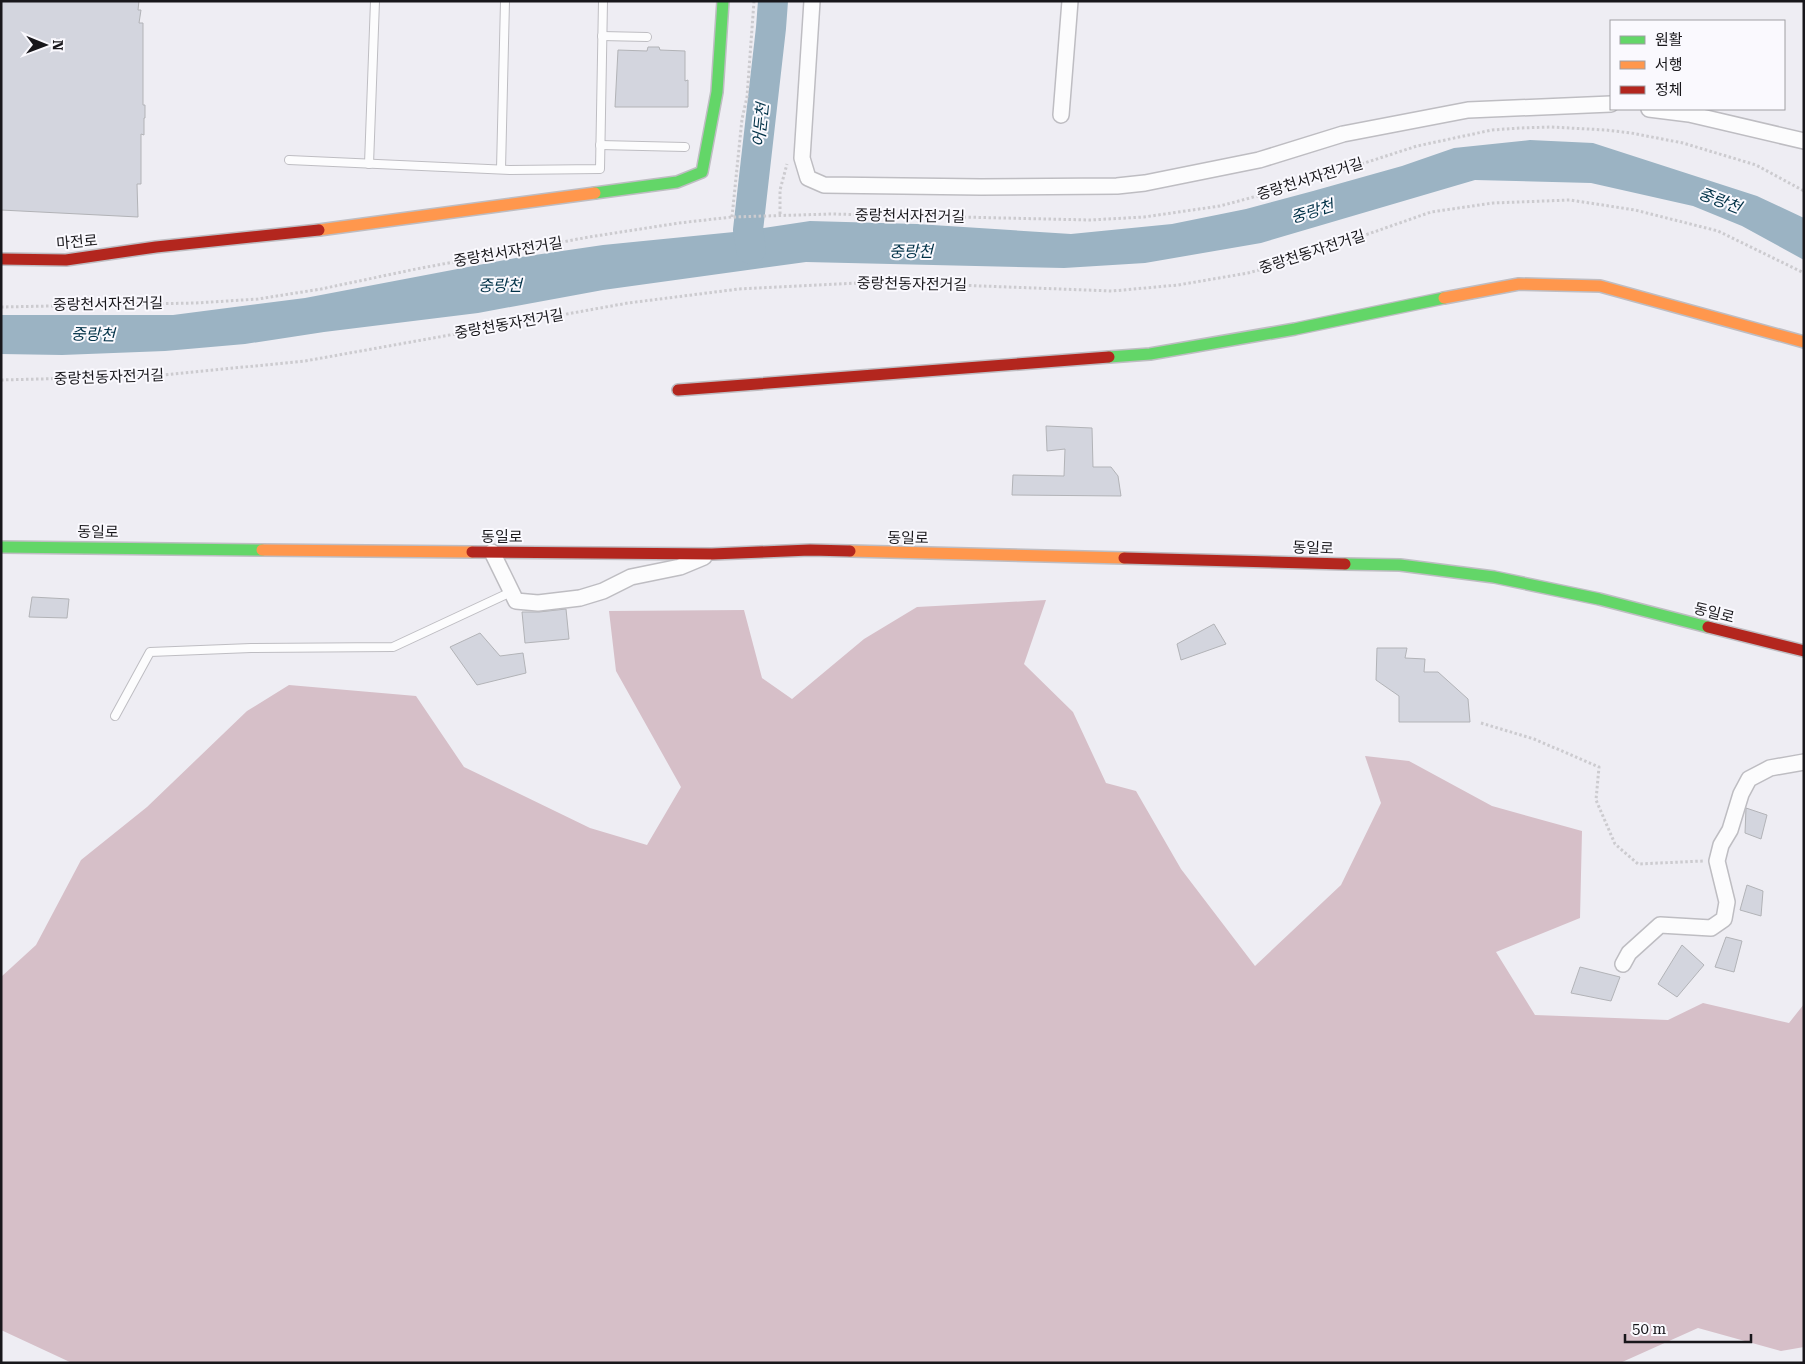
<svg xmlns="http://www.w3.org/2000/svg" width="1805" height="1364" font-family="'Roboto Serif','Noto Sans KR',serif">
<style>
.forest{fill:#d6bfc8}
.water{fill:#9bb3c3}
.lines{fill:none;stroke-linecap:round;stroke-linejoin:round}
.river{stroke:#9bb3c3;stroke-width:30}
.building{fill:#d3d5de;stroke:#b2b3b7}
.lane-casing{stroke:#bebdc2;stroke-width:10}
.street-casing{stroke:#bebdc2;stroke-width:18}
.fast-casing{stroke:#bebdc2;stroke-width:14}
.slow-casing{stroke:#bebdc2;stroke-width:14}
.jam-casing{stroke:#bebdc2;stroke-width:14}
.path{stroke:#cccbcf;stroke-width:3;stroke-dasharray:2.5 2.5;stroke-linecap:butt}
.lane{stroke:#fcfcfd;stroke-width:8}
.street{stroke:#fcfcfd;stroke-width:15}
.fast{stroke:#63d668;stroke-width:11}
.slow{stroke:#ff974d;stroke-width:11}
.jam{stroke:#b3261e;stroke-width:11}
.labels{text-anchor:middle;stroke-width:4;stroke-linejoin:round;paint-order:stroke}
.street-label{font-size:15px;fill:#18171b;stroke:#faf9fe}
.water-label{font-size:16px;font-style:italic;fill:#003147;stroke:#faf9fe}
</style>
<rect width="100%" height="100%" fill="#eeedf3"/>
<polygon class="forest" points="1046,600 1024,664 1073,712 1106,783 1136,791 1181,869 1255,966 1341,885 1381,803 1365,756 1409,761 1492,806 1582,831 1580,918 1496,952 1535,1015 1668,1020 1703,1003 1789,1023 1804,1004 1804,1347 1781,1351 1698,1328 1620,1363 72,1363 1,1330 1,977 36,945 81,860 147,807 247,711 289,685 416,696 464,767 590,828 647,845 681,787 616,671 609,611 744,610 762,678 792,699 864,639 917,607"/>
<polygon class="water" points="1530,140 1593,143 1757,196 1804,218 1804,260 1742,226 1693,206 1591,183 1475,180 1261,243 1145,263 1064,268 806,262 603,290 478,313 324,332 245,344 165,351 62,355 1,354 1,315 173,315 305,298 521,257 603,245 744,231 810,221 917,224 1071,234 1172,224 1246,209 1313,191 1402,166 1454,148"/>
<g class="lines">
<polyline class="river" points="751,249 748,230 771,28 773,1"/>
</g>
<g class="building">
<polygon points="1,1 139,1 138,10 141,10 139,23 143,23 143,105 145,105 145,118 144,118 144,135 141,134 141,184 137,184 138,217 1,210"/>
<polygon points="648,47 659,47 660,50 685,51 685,81 688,80 688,107 615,107 618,50 647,51"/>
<polygon points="1046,426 1092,428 1093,467 1111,467 1118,476 1121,496 1012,495 1013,475 1064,476 1065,449 1047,451"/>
<polygon points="32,597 69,599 67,618 29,617"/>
<polygon points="566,609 569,639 525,643 522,612 539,612"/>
<polygon points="1214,624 1226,644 1181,660 1177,644"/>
<polygon points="480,633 500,656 523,653 526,673 477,685 450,647"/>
<polygon points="1377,648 1407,648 1405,658 1425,659 1424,672 1438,672 1468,699 1470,722 1399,722 1399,696 1376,680"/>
<polygon points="1746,808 1767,815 1761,839 1745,833"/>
<polygon points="1747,885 1763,891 1761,916 1740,910"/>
<polygon points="1726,937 1742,941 1734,972 1715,967"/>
<polygon points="1682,945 1704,965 1677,997 1658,984"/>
<polygon points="1580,967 1620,977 1611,1001 1571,993"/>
</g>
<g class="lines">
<defs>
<g id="lane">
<polyline points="602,36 647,37"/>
<polyline points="600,145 685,147"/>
<polyline points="289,160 510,170 600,169 603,1"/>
<polyline points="369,164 375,1"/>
<polyline points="501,169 505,1"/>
<polyline points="115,716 150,652 251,648 393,647 511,592"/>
</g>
<g id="street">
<polyline points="812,1 802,158 808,178 824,185 981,187 1117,186 1145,183 1259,160 1343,134 1468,110 1611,104"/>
<polyline points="1649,109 1689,114 1804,141"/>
<polyline points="1061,115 1070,1"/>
<polyline points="492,552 516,601 538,603 580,598 603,591 631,577 680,567 704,557"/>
<polyline points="1623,964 1629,953 1660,925 1711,928 1724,919 1727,902 1717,861 1721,845 1730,830 1741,794 1749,779 1770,768 1804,762"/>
</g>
<g id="fast">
<polyline points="595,193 677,182 702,172 717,92 723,1"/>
<polyline points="1109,357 1150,354 1295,329 1444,298"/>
<polyline points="1,547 262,550"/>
<polyline points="1345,564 1400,565 1494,577 1599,599 1708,627"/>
</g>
<g id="slow">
<polyline points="319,230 595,193"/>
<polyline points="1444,298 1519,284 1600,286 1804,342"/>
<polyline points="262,550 472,552"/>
<polyline points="850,551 1124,558"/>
</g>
<g id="jam">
<polyline points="1,259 66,260 156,247 319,230"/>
<polyline points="678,390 1109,357"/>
<polyline points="472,552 712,554 810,550 850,551"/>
<polyline points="1124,558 1345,564"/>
<polyline points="1708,627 1804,651"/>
</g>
</defs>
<use href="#lane" class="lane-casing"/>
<use href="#street" class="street-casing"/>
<use href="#fast" class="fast-casing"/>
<use href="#slow" class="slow-casing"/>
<use href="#jam" class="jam-casing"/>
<g class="path">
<polyline points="780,214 780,190 787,164"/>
<polyline points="732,217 742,119 747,97 754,1"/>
<polyline points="1,307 196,303 258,299 321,289 416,269 589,237 679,223 732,217 831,214 1090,220 1144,217 1220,206 1287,188 1417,146 1492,130 1520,128 1551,127 1606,130 1631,133 1683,143 1756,165 1804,191"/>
<polyline points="1,380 153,376 305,361 628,303 739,289 878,282 1112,291 1178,285 1248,273 1288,262 1431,212 1493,203 1570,200 1635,210 1718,231 1804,273"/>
<polyline points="1481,723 1534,739 1599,767 1596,800 1615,844 1638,864 1703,861"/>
</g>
<use href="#lane" class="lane"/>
<use href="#street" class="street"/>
<use href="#fast" class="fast"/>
<use href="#slow" class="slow"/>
<use href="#jam" class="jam"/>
</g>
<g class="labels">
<g class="street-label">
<text transform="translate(1310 179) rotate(-17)" y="5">중랑천서자전거길</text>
<text transform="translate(910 216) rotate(1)" y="5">중랑천서자전거길</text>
<text transform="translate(77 242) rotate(-5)" y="5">마전로</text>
<text transform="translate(508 252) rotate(-10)" y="5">중랑천서자전거길</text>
<text transform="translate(1312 252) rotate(-18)" y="5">중랑천동자전거길</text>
<text transform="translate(912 284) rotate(1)" y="5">중랑천동자전거길</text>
<text transform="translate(108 304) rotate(-1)" y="5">중랑천서자전거길</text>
<text transform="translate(509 324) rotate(-10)" y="5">중랑천동자전거길</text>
<text transform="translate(109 377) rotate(-2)" y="5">중랑천동자전거길</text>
<text transform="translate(98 532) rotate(1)" y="5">동일로</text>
<text x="502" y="542">동일로</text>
<text transform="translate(908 538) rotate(1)" y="5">동일로</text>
<text transform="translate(1313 548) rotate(2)" y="5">동일로</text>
<text transform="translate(1714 613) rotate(14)" y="5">동일로</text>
</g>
<g class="water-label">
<text transform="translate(760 125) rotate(-84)" y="6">어둔천</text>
<text transform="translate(1720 200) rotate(21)" y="6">중랑천</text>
<text transform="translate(1312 211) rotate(-17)" y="6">중랑천</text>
<text x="911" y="257">중랑천</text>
<text x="500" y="291">중랑천</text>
<text transform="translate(93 334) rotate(1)" y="6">중랑천</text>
</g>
</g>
<rect width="1805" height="1364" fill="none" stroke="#18171b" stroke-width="5"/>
<rect x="1610" y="20" width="175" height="90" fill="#faf9fe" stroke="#a09fa3"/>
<rect x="1620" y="36" width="25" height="8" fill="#63d668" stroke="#a09fa3"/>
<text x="1655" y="45" font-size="15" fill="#18171b">원활</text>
<rect x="1620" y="61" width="25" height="8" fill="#ff974d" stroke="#a09fa3"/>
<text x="1655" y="70" font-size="15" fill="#18171b">서행</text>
<rect x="1620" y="86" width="25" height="8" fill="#b3261e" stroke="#a09fa3"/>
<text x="1655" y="95" font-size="15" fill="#18171b">정체</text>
<g transform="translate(45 45) rotate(91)" stroke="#faf9fe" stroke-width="4" paint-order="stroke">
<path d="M0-4L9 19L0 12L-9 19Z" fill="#18171b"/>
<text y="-8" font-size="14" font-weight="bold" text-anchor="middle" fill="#18171b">N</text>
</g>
<path d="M1625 1334v8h126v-8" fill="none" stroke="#18171b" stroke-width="2.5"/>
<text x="1632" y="1334" font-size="15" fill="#18171b" stroke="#faf9fe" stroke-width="4" paint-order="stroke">50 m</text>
</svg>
